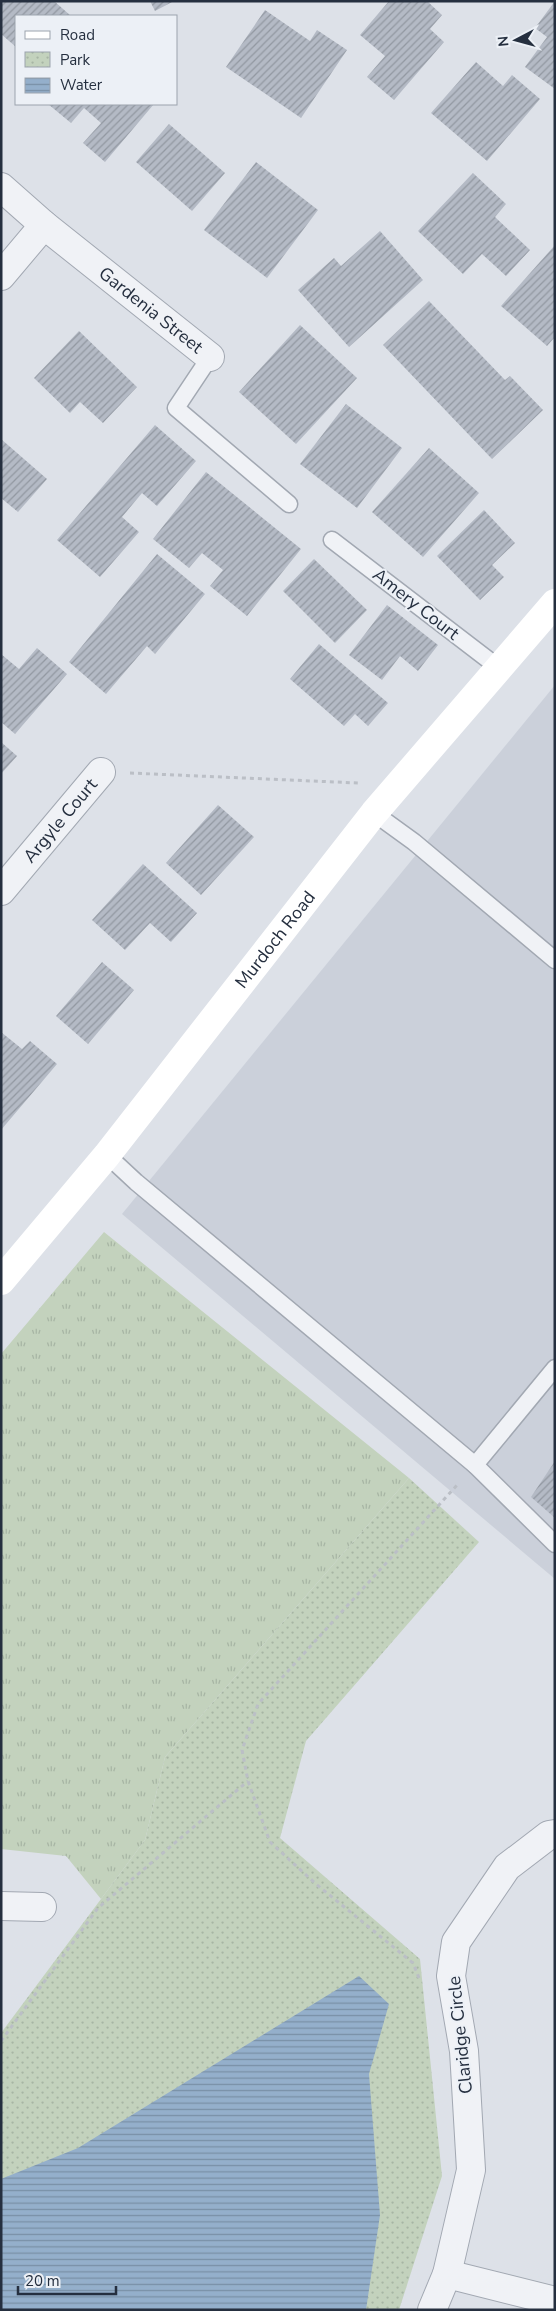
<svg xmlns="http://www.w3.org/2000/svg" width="556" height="2311" font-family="'Nunito Sans',sans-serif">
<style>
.built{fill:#cbd0da}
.grass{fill:url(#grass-tufts)}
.park{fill:url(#park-dots)}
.water{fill:url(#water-rules)}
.building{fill:url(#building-hatch)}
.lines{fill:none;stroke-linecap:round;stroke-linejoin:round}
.service-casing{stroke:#a2a8b2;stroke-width:19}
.minor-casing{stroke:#a2a8b2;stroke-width:30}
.path{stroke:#bbbfc6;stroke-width:3;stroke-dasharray:4 4;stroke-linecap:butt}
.service{stroke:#f0f2f6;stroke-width:16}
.minor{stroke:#f0f2f6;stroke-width:28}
.secondary{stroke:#fff;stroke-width:28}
.labels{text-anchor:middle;stroke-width:4;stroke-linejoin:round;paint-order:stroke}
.street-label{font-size:18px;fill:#252f3f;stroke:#ecf0f6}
</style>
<defs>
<pattern id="grass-tufts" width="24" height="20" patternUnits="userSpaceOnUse" patternTransform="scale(1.25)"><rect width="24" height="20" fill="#c3d2bd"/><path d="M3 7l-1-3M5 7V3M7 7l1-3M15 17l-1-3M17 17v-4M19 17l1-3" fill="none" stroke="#a7b5a4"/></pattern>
<pattern id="park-dots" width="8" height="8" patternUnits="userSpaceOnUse" patternTransform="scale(1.25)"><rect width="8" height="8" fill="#c3d2bd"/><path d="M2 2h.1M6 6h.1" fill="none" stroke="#a7b5a4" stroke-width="1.8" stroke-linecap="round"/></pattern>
<pattern id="water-rules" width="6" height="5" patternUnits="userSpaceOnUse" patternTransform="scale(1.25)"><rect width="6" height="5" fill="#94afcb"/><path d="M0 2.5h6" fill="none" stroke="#798fa6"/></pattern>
<pattern id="building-hatch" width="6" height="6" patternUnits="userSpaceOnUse" patternTransform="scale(1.25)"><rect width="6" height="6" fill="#b4bac5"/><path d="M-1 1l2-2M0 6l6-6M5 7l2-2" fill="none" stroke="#9298a1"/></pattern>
</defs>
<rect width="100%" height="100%" fill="#dde1e8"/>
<polygon class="built" points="555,685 555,1579 122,1214"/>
<polygon class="grass" points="104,1232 409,1478 165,1757 145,1840 101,1899 66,1856 1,1849 1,1354"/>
<polygon class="park" points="409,1478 479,1542 306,1741 280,1838 420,1959 442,2176 399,2310 1,2310 1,2033 145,1840 165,1757"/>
<polygon class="water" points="359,1976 389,2004 369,2074 380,2215 366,2310 1,2310 1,2179 78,2148"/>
<g class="building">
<polygon points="1,1 54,1 71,16 16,16 16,47 1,34"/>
<polygon points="150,1 174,1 155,11"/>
<polygon points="389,1 427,1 442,15 430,29 444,42 394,100 367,77 385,56 360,35"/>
<polygon points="555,1 555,89 525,67 547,37 535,28"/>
<polygon points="265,10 310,41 317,30 347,50 301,118 226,67"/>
<polygon points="476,62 503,86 512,75 540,99 487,161 431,113"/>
<polygon points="48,104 154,104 105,162 83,143 101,123 84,108 71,123"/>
<polygon points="169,124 225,173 192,211 136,162"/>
<polygon points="256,162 318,210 267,278 204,230"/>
<polygon points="473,173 506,204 495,217 530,250 506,276 482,254 463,274 418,231"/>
<polygon points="380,231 423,280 349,347 298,290 334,258 341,266"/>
<polygon points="555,245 555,337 547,346 501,306"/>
<polygon points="429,301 505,380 510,376 543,410 492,459 383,345"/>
<polygon points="300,325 357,378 296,444 239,392"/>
<polygon points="79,331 137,387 103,423 80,402 70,413 34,378"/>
<polygon points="346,404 402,448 357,508 300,464"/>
<polygon points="155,425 196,461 157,506 142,493 122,517 139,532 100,577 57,540"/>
<polygon points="1,439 47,479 18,512 1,498"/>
<polygon points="429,448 479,493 423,557 372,512"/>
<polygon points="206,472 301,549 247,616 210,586 223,570 202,553 189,568 153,539"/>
<polygon points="484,510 515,543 492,565 504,577 480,600 437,556"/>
<polygon points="157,554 205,594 155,654 147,646 106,694 69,662"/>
<polygon points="314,559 367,610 335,643 283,591"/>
<polygon points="387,605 438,645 418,671 400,656 382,680 349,655"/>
<polygon points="319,644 388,703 368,726 355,714 344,726 290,679"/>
<polygon points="37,648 67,674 15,734 1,722 1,654 19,669"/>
<polygon points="1,742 17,756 1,774"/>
<polygon points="218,805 254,837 201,895 166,863"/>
<polygon points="143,864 197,913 171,942 150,923 125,950 92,920"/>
<polygon points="102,962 134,990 88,1044 56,1016"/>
<polygon points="1,1032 22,1049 30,1041 57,1064 1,1130"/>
<polygon points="555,1461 555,1518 531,1497"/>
</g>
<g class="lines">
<defs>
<g id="service">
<polyline points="210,357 176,408 289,504"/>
<polyline points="332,540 499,668"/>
<polyline points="374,813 414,842 555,960"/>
<polyline points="107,1155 136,1182 475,1465 555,1544"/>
<polyline points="475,1465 555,1368"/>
</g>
<g id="minor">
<path id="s1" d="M 1,187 L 44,225 L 210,357"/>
<polyline points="1,276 44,225"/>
<path id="s2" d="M 1,891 L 101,772"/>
<polyline points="1,1906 42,1907"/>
<polyline points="447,2274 555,2301"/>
<polyline points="432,2310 447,2274 471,2170 464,2051 451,1976 456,1942 507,1867 549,1835 555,1834"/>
</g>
</defs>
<use href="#service" class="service-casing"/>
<use href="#minor" class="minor-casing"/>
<g class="path">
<polyline points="130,773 358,783"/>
<polyline points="419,1978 413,1963 316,1884 270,1842 248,1781 242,1750 258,1704 458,1484"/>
<polyline points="1,2041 98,1908 248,1781"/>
</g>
<use href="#service" class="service"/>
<use href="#minor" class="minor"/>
<path class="secondary" id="s3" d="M 1,1281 L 107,1155 L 374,813 L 555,603"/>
</g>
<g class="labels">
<g class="street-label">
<text dy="6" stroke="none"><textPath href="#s1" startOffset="194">Gardenia Street</textPath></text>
<text transform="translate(416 604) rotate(38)" y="6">Amery Court</text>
<text dy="6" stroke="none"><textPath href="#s2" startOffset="92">Argyle Court</textPath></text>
<text dy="6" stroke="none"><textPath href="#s3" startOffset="438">Murdoch Road</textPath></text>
<text transform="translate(460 2035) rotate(-96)" y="6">Claridge Circle</text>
</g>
</g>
<rect width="556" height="2311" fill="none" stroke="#252f3f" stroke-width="5"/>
<rect x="15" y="15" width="162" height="90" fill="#ecf0f6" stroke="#9ca3ad"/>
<rect x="25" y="31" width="25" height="8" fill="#ffffff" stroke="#9ca3ad"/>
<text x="60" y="40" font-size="15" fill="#252f3f">Road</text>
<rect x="25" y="52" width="25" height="15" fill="url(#park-dots)" stroke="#9ca3ad"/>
<text x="60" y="65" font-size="15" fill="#252f3f">Park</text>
<rect x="25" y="78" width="25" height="15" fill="url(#water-rules)" stroke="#9ca3ad"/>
<text x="60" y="90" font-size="15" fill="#252f3f">Water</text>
<g transform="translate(516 40) rotate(264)" stroke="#ecf0f6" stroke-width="4" paint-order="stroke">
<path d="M0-4L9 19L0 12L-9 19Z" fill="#252f3f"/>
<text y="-8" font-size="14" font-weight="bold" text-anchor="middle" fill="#252f3f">N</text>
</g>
<path d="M18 2286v8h98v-8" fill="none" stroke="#252f3f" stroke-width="2.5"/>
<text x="25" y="2286" font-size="15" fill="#252f3f" stroke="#ecf0f6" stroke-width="4" paint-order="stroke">20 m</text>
</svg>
